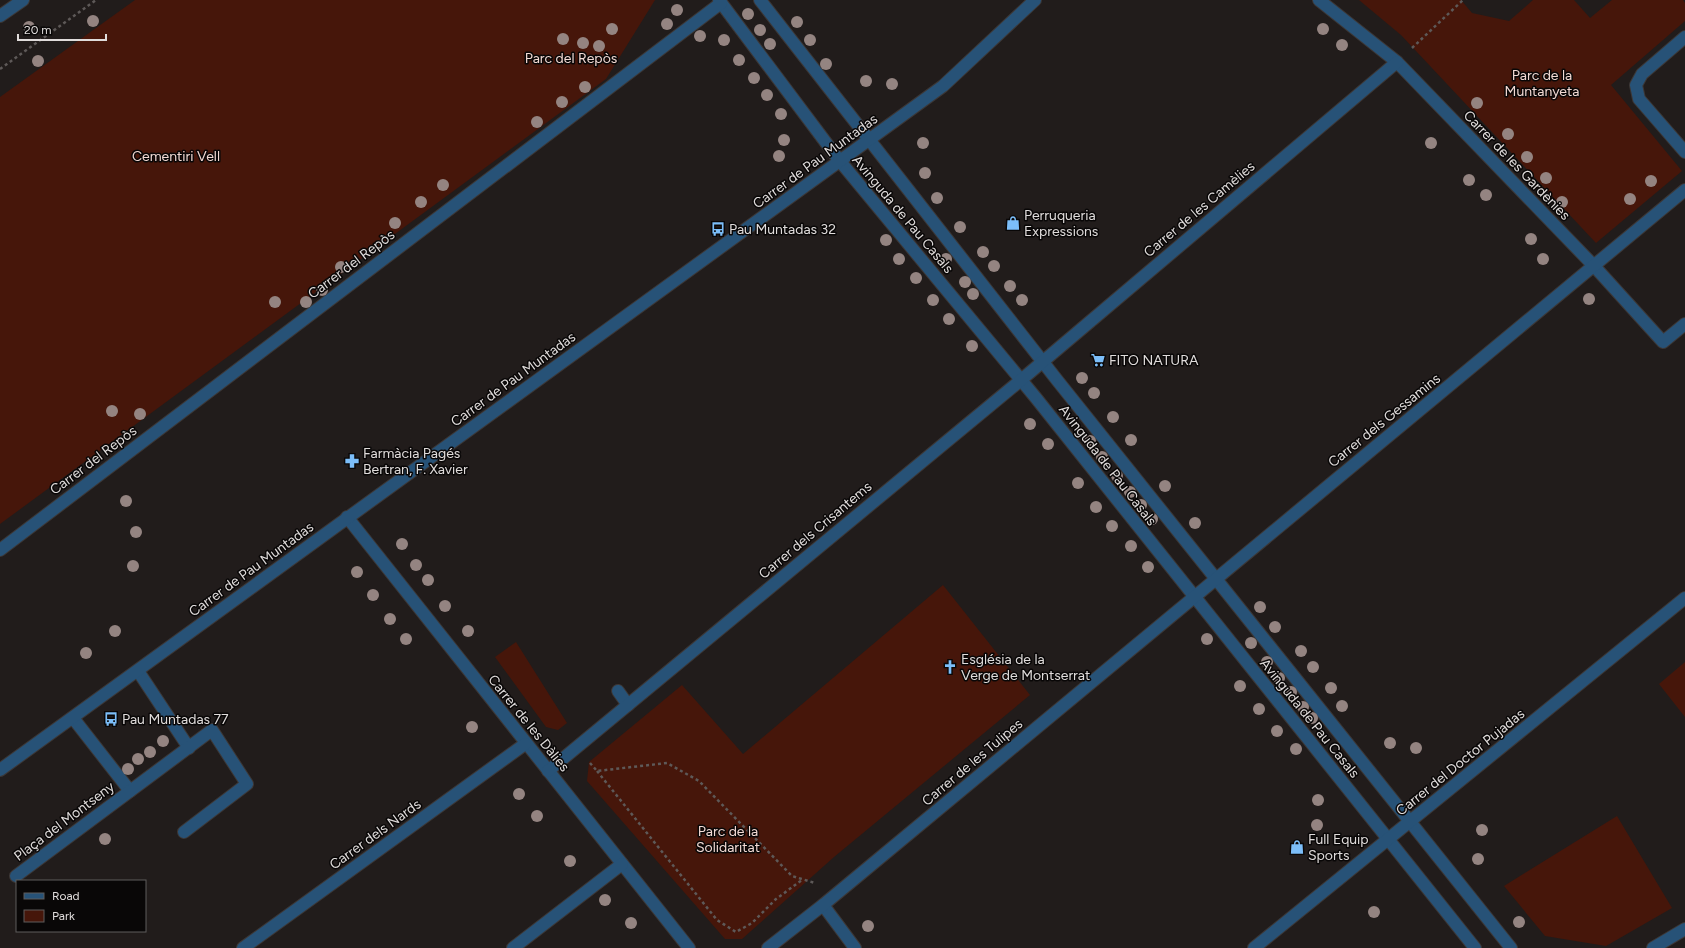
<svg xmlns="http://www.w3.org/2000/svg" width="1685" height="948" font-family="Figtree,sans-serif">
<style>
.green{fill:#46160a}
.lines{fill:none;stroke-linecap:round;stroke-linejoin:round}
.minor-casing{stroke:#3c3736;stroke-width:14}
.path{stroke:#5e5958;stroke-width:2.5;stroke-dasharray:3 3;stroke-linecap:butt}
.minor{stroke:#275277;stroke-width:12}
.tree{fill:#948481}
.labels{text-anchor:middle;stroke-width:3;stroke-linejoin:round;paint-order:stroke}
.park-label{font-size:14px;fill:#f3dad4;stroke:#090707}
.street-label{font-size:14px;fill:#e0dcdb;stroke:#090707}
.poi-label{font-size:14px;fill:#e0dcdb;stroke:#090707;text-anchor:start}
</style>
<rect width="100%" height="100%" fill="#211c1b"/>
<g class="green">
<polygon points="135,0 655,0 606,79 0,524 0,97"/>
<polygon points="1359,0 1461,0 1472,13 1509,21 1533,0 1574,0 1590,18 1612,0 1683,0 1685,3 1685,21 1611,85 1682,171 1596,243 1401,35"/>
<polygon points="943,585 1030,695 834,857 742,939 725,939 587,781 589,762 682,685 743,754"/>
<polygon points="516,642 567,723 558,730 546,727 495,657"/>
<polygon points="1685,662 1685,717 1659,684"/>
<polygon points="1617,816 1672,908 1606,946 1545,936 1504,886"/>
</g>
<g class="lines">
<defs>
<g id="minor">
<polyline points="719,0 839,160 1036,398 1475,948"/>
<polyline points="760,0 1057,380 1511,948"/>
<polyline points="1319,0 1397,62 1594,266 1663,342 1685,324"/>
<polyline points="0,16 23,0"/>
<polyline points="1685,37 1642,74 1636,85 1639,99 1685,152"/>
<polyline points="347,517 689,948"/>
<polyline points="0,550 721,3"/>
<polyline points="138,671 189,748"/>
<polyline points="618,691 628,705"/>
<polyline points="73,718 130,791"/>
<polyline points="0,770 943,86 1035,0"/>
<polyline points="548,771 1021,380 1397,62"/>
<polyline points="16,876 212,730 247,784 184,832"/>
<polyline points="823,905 855,948"/>
<polyline points="243,948 525,744"/>
<polyline points="513,948 622,864"/>
<polyline points="768,948 823,905 1685,190"/>
<polyline points="1254,948 1685,598"/>
<polyline points="1653,948 1685,929"/>
</g>
</defs>
<use href="#minor" class="minor-casing"/>
<g class="path">
<polyline points="1412,48 1463,0"/>
<polyline points="0,69 96,0"/>
<polyline points="590,763 597,771 667,763 699,781 792,876 815,883"/>
<polyline points="597,771 717,920 736,932 752,923 776,899 802,880"/>
</g>
<use href="#minor" class="minor"/>
</g>
<g class="tree">
<circle cx="677" cy="10" r="6"/>
<circle cx="748" cy="14" r="6"/>
<circle cx="93" cy="21" r="6"/>
<circle cx="797" cy="22" r="6"/>
<circle cx="667" cy="24" r="6"/>
<circle cx="29" cy="27" r="6"/>
<circle cx="612" cy="29" r="6"/>
<circle cx="1323" cy="29" r="6"/>
<circle cx="760" cy="30" r="6"/>
<circle cx="700" cy="36" r="6"/>
<circle cx="563" cy="39" r="6"/>
<circle cx="724" cy="40" r="6"/>
<circle cx="810" cy="40" r="6"/>
<circle cx="583" cy="43" r="6"/>
<circle cx="770" cy="44" r="6"/>
<circle cx="1342" cy="45" r="6"/>
<circle cx="599" cy="46" r="6"/>
<circle cx="739" cy="60" r="6"/>
<circle cx="38" cy="61" r="6"/>
<circle cx="826" cy="64" r="6"/>
<circle cx="754" cy="78" r="6"/>
<circle cx="866" cy="81" r="6"/>
<circle cx="892" cy="84" r="6"/>
<circle cx="585" cy="87" r="6"/>
<circle cx="767" cy="95" r="6"/>
<circle cx="562" cy="102" r="6"/>
<circle cx="1477" cy="103" r="6"/>
<circle cx="781" cy="114" r="6"/>
<circle cx="537" cy="122" r="6"/>
<circle cx="1508" cy="134" r="6"/>
<circle cx="784" cy="140" r="6"/>
<circle cx="923" cy="143" r="6"/>
<circle cx="1431" cy="143" r="6"/>
<circle cx="779" cy="156" r="6"/>
<circle cx="1527" cy="157" r="6"/>
<circle cx="925" cy="173" r="6"/>
<circle cx="1546" cy="178" r="6"/>
<circle cx="1469" cy="180" r="6"/>
<circle cx="1651" cy="181" r="6"/>
<circle cx="443" cy="185" r="6"/>
<circle cx="1486" cy="195" r="6"/>
<circle cx="937" cy="198" r="6"/>
<circle cx="1630" cy="199" r="6"/>
<circle cx="421" cy="202" r="6"/>
<circle cx="1562" cy="202" r="6"/>
<circle cx="395" cy="223" r="6"/>
<circle cx="960" cy="227" r="6"/>
<circle cx="1531" cy="239" r="6"/>
<circle cx="886" cy="240" r="6"/>
<circle cx="983" cy="252" r="6"/>
<circle cx="899" cy="259" r="6"/>
<circle cx="946" cy="259" r="6"/>
<circle cx="1543" cy="259" r="6"/>
<circle cx="994" cy="266" r="6"/>
<circle cx="341" cy="267" r="6"/>
<circle cx="916" cy="278" r="6"/>
<circle cx="965" cy="282" r="6"/>
<circle cx="1010" cy="286" r="6"/>
<circle cx="322" cy="290" r="6"/>
<circle cx="973" cy="294" r="6"/>
<circle cx="1589" cy="299" r="6"/>
<circle cx="933" cy="300" r="6"/>
<circle cx="1022" cy="300" r="6"/>
<circle cx="275" cy="302" r="6"/>
<circle cx="306" cy="302" r="6"/>
<circle cx="949" cy="319" r="6"/>
<circle cx="972" cy="346" r="6"/>
<circle cx="1082" cy="378" r="6"/>
<circle cx="1094" cy="393" r="6"/>
<circle cx="112" cy="411" r="6"/>
<circle cx="140" cy="414" r="6"/>
<circle cx="1113" cy="417" r="6"/>
<circle cx="1030" cy="424" r="6"/>
<circle cx="1131" cy="440" r="6"/>
<circle cx="1090" cy="441" r="6"/>
<circle cx="1048" cy="444" r="6"/>
<circle cx="1102" cy="457" r="6"/>
<circle cx="1117" cy="476" r="6"/>
<circle cx="1078" cy="483" r="6"/>
<circle cx="1165" cy="486" r="6"/>
<circle cx="1130" cy="492" r="6"/>
<circle cx="126" cy="501" r="6"/>
<circle cx="1141" cy="505" r="6"/>
<circle cx="1096" cy="507" r="6"/>
<circle cx="1152" cy="519" r="6"/>
<circle cx="1195" cy="523" r="6"/>
<circle cx="1112" cy="526" r="6"/>
<circle cx="136" cy="532" r="6"/>
<circle cx="402" cy="544" r="6"/>
<circle cx="1131" cy="546" r="6"/>
<circle cx="416" cy="565" r="6"/>
<circle cx="133" cy="566" r="6"/>
<circle cx="1148" cy="567" r="6"/>
<circle cx="357" cy="572" r="6"/>
<circle cx="428" cy="580" r="6"/>
<circle cx="373" cy="595" r="6"/>
<circle cx="445" cy="606" r="6"/>
<circle cx="1260" cy="607" r="6"/>
<circle cx="390" cy="619" r="6"/>
<circle cx="1275" cy="627" r="6"/>
<circle cx="115" cy="631" r="6"/>
<circle cx="468" cy="631" r="6"/>
<circle cx="406" cy="639" r="6"/>
<circle cx="1207" cy="639" r="6"/>
<circle cx="1251" cy="643" r="6"/>
<circle cx="1301" cy="651" r="6"/>
<circle cx="86" cy="653" r="6"/>
<circle cx="1267" cy="662" r="6"/>
<circle cx="1313" cy="667" r="6"/>
<circle cx="1279" cy="678" r="6"/>
<circle cx="1240" cy="686" r="6"/>
<circle cx="1331" cy="688" r="6"/>
<circle cx="1291" cy="692" r="6"/>
<circle cx="1342" cy="706" r="6"/>
<circle cx="1303" cy="707" r="6"/>
<circle cx="1259" cy="709" r="6"/>
<circle cx="1312" cy="718" r="6"/>
<circle cx="472" cy="727" r="6"/>
<circle cx="1277" cy="731" r="6"/>
<circle cx="163" cy="741" r="6"/>
<circle cx="1390" cy="743" r="6"/>
<circle cx="1416" cy="748" r="6"/>
<circle cx="1296" cy="749" r="6"/>
<circle cx="150" cy="752" r="6"/>
<circle cx="138" cy="759" r="6"/>
<circle cx="128" cy="769" r="6"/>
<circle cx="519" cy="794" r="6"/>
<circle cx="1318" cy="800" r="6"/>
<circle cx="537" cy="816" r="6"/>
<circle cx="1317" cy="825" r="6"/>
<circle cx="1482" cy="830" r="6"/>
<circle cx="105" cy="839" r="6"/>
<circle cx="1478" cy="859" r="6"/>
<circle cx="570" cy="861" r="6"/>
<circle cx="605" cy="900" r="6"/>
<circle cx="1374" cy="912" r="6"/>
<circle cx="1519" cy="922" r="6"/>
<circle cx="631" cy="923" r="6"/>
<circle cx="868" cy="926" r="6"/>
</g>
<defs>
<symbol id="shop-bare" viewBox="-9 -9 18 18"><path d="M-5-2.5h2.3a2.7 3.5 0 0 1 5.4 0H5L5.5 6h-11ZM-1.5-2.5h3a1.5 2.3 0 0 0-3 0Z" fill="#7cbef9" stroke="#090707" stroke-width="2.5" paint-order="stroke"/></symbol>
<symbol id="bus-bare" viewBox="-9 -9 18 18"><path d="M-5-6H5V4H4V6H2V4H-2V6H-4V4H-5ZM-3.5-4V0h7V-4ZM-3.5 1.2v1.5H-2V1.2ZM2 1.2v1.5H3.5V1.2Z" fill="#7cbef9" stroke="#090707" stroke-width="2.5" paint-order="stroke"/></symbol>
<symbol id="supermarket-bare" viewBox="-9 -9 18 18"><path d="M-6-5.5h2.5l.6 2H6L4.5 2H-2.5L-4.4-4H-6ZM-1.5 3.2a1.3 1.3 0 1 0 .1 0ZM3 3.2a1.3 1.3 0 1 0 .1 0Z" fill="#7cbef9" stroke="#090707" stroke-width="2.5" paint-order="stroke"/></symbol>
<symbol id="pharmacy-bare" viewBox="-9 -9 18 18"><path d="M-2-6h4v4h4v4h-4v4h-4v-4h-4v-4h4Z" fill="#7cbef9" stroke="#090707" stroke-width="2.5" paint-order="stroke"/></symbol>
<symbol id="church-bare" viewBox="-9 -9 18 18"><path d="M-1.2-6h2.4v3.5h3.3v2.4h-3.3V6h-2.4V-.1h-3.3v-2.4h3.3Z" fill="#7cbef9" stroke="#090707" stroke-width="2.5" paint-order="stroke"/></symbol>
</defs>
<g fill-rule="evenodd">
<use href="#shop-bare" x="1003" y="213" width="20" height="20"/>
<use href="#bus-bare" x="708" y="219" width="20" height="20"/>
<use href="#supermarket-bare" x="1088" y="350" width="20" height="20"/>
<use href="#pharmacy-bare" x="342" y="451" width="20" height="20"/>
<use href="#church-bare" x="940" y="657" width="20" height="20"/>
<use href="#bus-bare" x="101" y="709" width="20" height="20"/>
<use href="#shop-bare" x="1287" y="837" width="20" height="20"/>
</g>
<g class="labels">
<g class="park-label">
<text x="571" y="63">Parc del Repòs</text>
<text x="1542" y="80">Parc de la<tspan x="1542" dy="16">Muntanyeta</tspan></text>
<text x="176" y="161">Cementiri Vell</text>
<text x="728" y="836">Parc de la<tspan x="728" dy="16">Solidaritat</tspan></text>
</g>
<g class="street-label">
<text transform="translate(815 161) rotate(-36)" y="5">Carrer de Pau Muntadas</text>
<text transform="translate(1517 165) rotate(46)" y="5">Carrer de les Gardènies</text>
<text transform="translate(1199 209) rotate(-40)" y="5">Carrer de les Camèlies</text>
<text transform="translate(903 214) rotate(50)" y="5">Avinguda de Pau Casals</text>
<text transform="translate(351 264) rotate(-37)" y="5">Carrer del Repòs</text>
<text transform="translate(513 379) rotate(-36)" y="5">Carrer de Pau Muntadas</text>
<text transform="translate(1384 420) rotate(-39)" y="5">Carrer dels Gessamins</text>
<text transform="translate(93 460) rotate(-37)" y="5">Carrer del Repòs</text>
<text transform="translate(1108 465) rotate(52)" y="5">Avinguda de Pau Casals</text>
<text transform="translate(815 530) rotate(-40)" y="5">Carrer dels Crisantems</text>
<text transform="translate(251 569) rotate(-36)" y="5">Carrer de Pau Muntadas</text>
<text transform="translate(1310 718) rotate(51)" y="5">Avinguda de Pau Casals</text>
<text transform="translate(529 723) rotate(51)" y="5">Carrer de les Dàlies</text>
<text transform="translate(972 762) rotate(-40)" y="5">Carrer de les Tulipes</text>
<text transform="translate(1460 762) rotate(-39)" y="5">Carrer del Doctor Pujadas</text>
<text transform="translate(64 821) rotate(-37)" y="5">Plaça del Montseny</text>
<text transform="translate(375 834) rotate(-36)" y="5">Carrer dels Nards</text>
</g>
<g class="poi-label">
<text x="1024" y="220">Perruqueria<tspan x="1024" dy="16">Expressions</tspan></text>
<text x="729" y="234">Pau Muntadas 32</text>
<text x="1109" y="365">FITO NATURA</text>
<text x="363" y="458">Farmàcia Pagés<tspan x="363" dy="16">Bertran, F. Xavier</tspan></text>
<text x="961" y="664">Església de la<tspan x="961" dy="16">Verge de Montserrat</tspan></text>
<text x="122" y="724">Pau Muntadas 77</text>
<text x="1308" y="844">Full Equip<tspan x="1308" dy="16">Sports</tspan></text>
</g>
</g>
<rect x="16" y="880" width="130" height="52" fill="#090707" stroke="#5f5c5c"/>
<rect x="24" y="893" width="20" height="6" fill="#275277" stroke="#5f5c5c"/>
<text x="52" y="900" font-size="12" fill="#e0dcdb">Road</text>
<rect x="24" y="910" width="20" height="12" fill="#46160a" stroke="#5f5c5c"/>
<text x="52" y="920" font-size="12" fill="#e0dcdb">Park</text>
<path d="M18 34v6h88v-6" fill="none" stroke="#e0dcdb" stroke-width="2"/>
<text x="24" y="34" font-size="12" fill="#e0dcdb" stroke="#090707" stroke-width="3" paint-order="stroke">20 m</text>
</svg>
